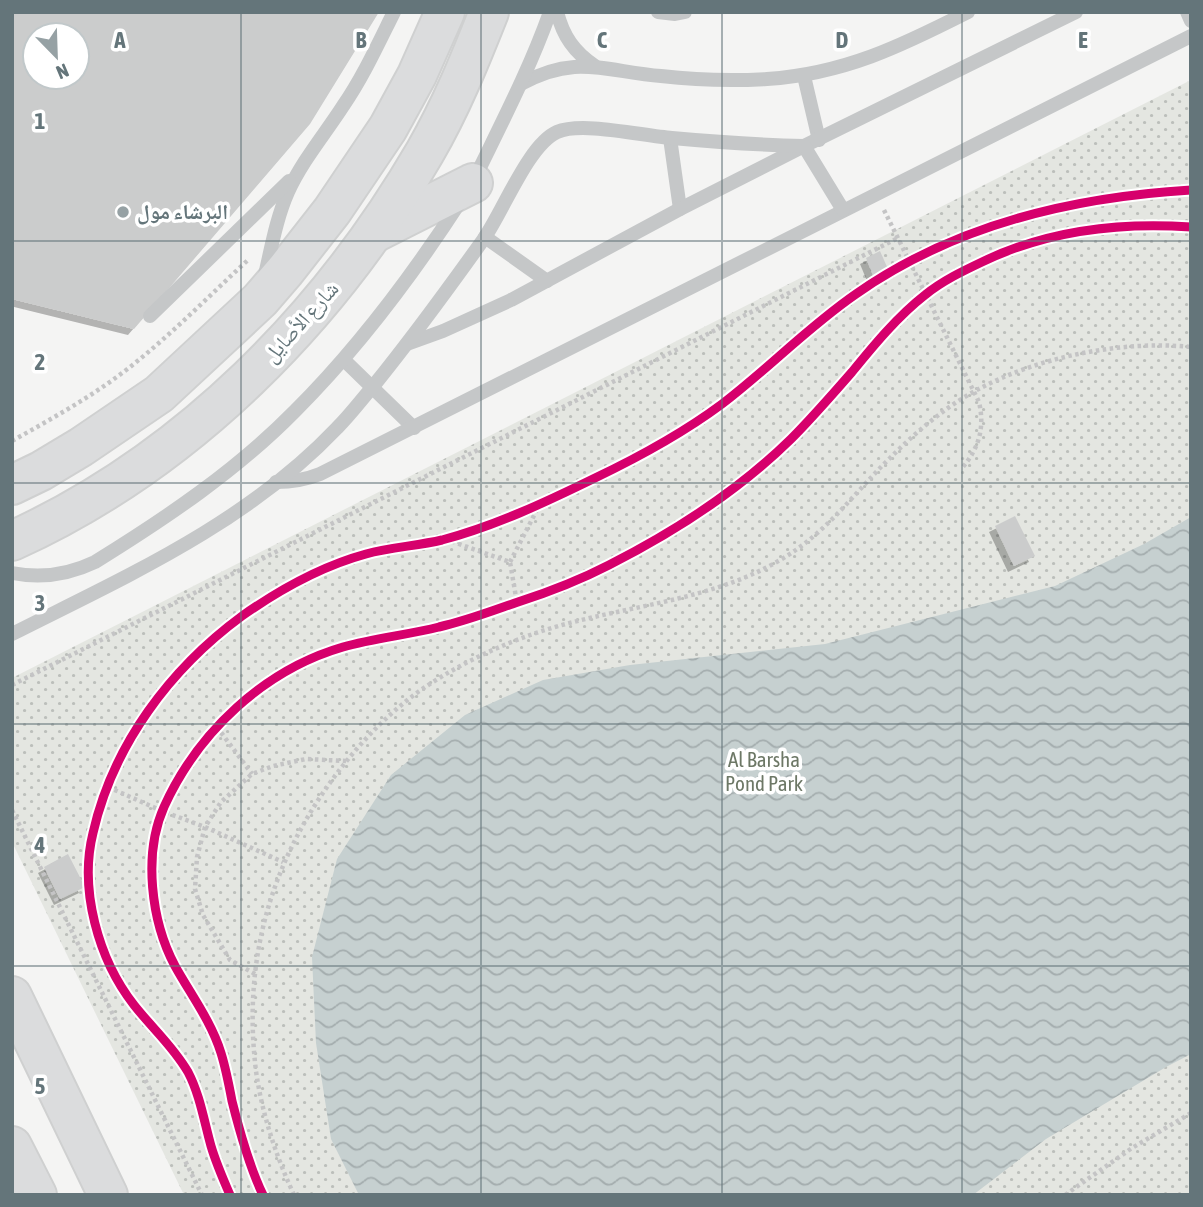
<svg xmlns="http://www.w3.org/2000/svg" width="1203" height="1207" font-family="'Asap Condensed','Noto Naskh Arabic',sans-serif">
<style>
.park{fill:url(#park-dots)}
.water{fill:url(#water-waves)}
.building{fill:#cbcccc;fill-rule:evenodd;filter:url(#shadow)}
.lines{fill:none;stroke-linecap:round;stroke-linejoin:round}
.secondary-casing{stroke:#cfd0d0;stroke-width:42}
.path{stroke:#c4c4c5;stroke-width:4.5;stroke-dasharray:3.5 3.5;stroke-linecap:butt}
.lane{stroke:#c5c7c8;stroke-width:14}
.secondary{stroke:#dbdcdd;stroke-width:38}
.cycleway-casing{stroke:#fff;stroke-width:13}
.cycleway{stroke:#d6006c;stroke-width:9}
.grid{fill:none;stroke:#64757a;stroke-width:2;stroke-opacity:0.55}
.poi-dot{fill:#96a1a4;stroke:#fff;stroke-width:2.5}
.labels{text-anchor:middle;stroke-width:7;stroke-linejoin:round;paint-order:stroke}
.poi-label{font-size:21px;font-weight:bold;fill:#64757a;stroke:#fff;text-anchor:start}
.street-label{font-size:21px;fill:#64757a;stroke:#fff}
.park-label{font-size:21px;fill:#6d7866;stroke:#fff}
.grid-label{font-size:23px;text-anchor:middle;font-weight:bold;fill:#64757a;stroke:#fff;stroke-width:7;stroke-linejoin:round;paint-order:stroke}
</style>
<defs>
<pattern id="park-dots" width="8" height="8" patternUnits="userSpaceOnUse" patternTransform="scale(1.75)"><rect width="8" height="8" fill="#e4e6e1"/><path d="M2 2h.1M6 6h.1" fill="none" stroke="#bcbfbb" stroke-width="1.8" stroke-linecap="round"/></pattern>
<pattern id="water-waves" width="16" height="10" patternUnits="userSpaceOnUse" patternTransform="scale(1.75)"><rect width="16" height="10" fill="#c6d0d0"/><path d="M0 5q4-4 8 0t8 0" fill="none" stroke="#a4adae"/></pattern>
<filter id="shadow"><feDropShadow dx="-6" dy="6" stdDeviation="0" flood-color="#0004"/></filter>
</defs>
<rect width="100%" height="100%" fill="#f4f4f3"/>
<polygon class="park" points="1191,80 1191,1195 184,1195 12,842 12,678"/>
<polygon class="water" points="1191,517 1191,1054 1166,1067 1046,1139 973,1195 359,1195 331,1139 316,1043 312,957 337,859 391,775 465,715 543,680 630,665 825,644 1055,586 1144,544"/>
<g class="building">
<path d="M 12,12 L 379,12 L 310,124 L 134,329 L 12,299 ZM 35,35 L 77,35 L 77,77 L 35,77 Z"/>
<polygon points="880,251 888,269 873,275 866,258"/>
<polygon points="1015,516 1035,556 1014,566 995,526"/>
<polygon points="68,854 85,887 60,899 44,867"/>
</g>
<g class="lines">
<defs>
<g id="secondary">
<polyline points="376,232 473,183"/>
<polyline points="12,485 41,471 81,447 159,394 260,300 285,271 332,211 388,128 417,75 445,12"/>
<path d="M 12,541 C 188,461 329,317 425,152 C 451,107 470,60 489,12"/>
<polyline points="12,996 108,1195"/>
<polyline points="12,1146 37,1195"/>
</g>
</defs>
<use href="#secondary" class="secondary-casing"/>
<g class="path">
<path d="M 884,210 L 979,402 C 985,428 979,448 962,468"/>
<path d="M 12,441 C 53,418 93,396 130,367 C 172,334 210,295 249,259"/>
<polyline points="445,539 510,562 517,603"/>
<polyline points="510,562 541,502"/>
<polyline points="12,685 898,238"/>
<polyline points="217,727 252,774"/>
<polyline points="108,787 162,811 205,827 283,862"/>
<polyline points="12,810 202,1195"/>
<polyline points="255,974 230,960 203,915 195,889 197,857 205,827 221,802 252,774 273,766 306,759 346,761"/>
<path d="M 294,1195 C 276,1156 262,1114 256,1071 C 242,958 272,857 341,768 C 363,740 388,714 418,692 C 452,668 493,648 533,634 C 613,606 706,604 780,560 C 827,533 853,494 890,458 C 915,433 944,408 975,391 C 1037,357 1121,340 1191,347"/>
<polyline points="1065,1195 1132,1148 1191,1113"/>
</g>
<g class="lane">
<path d="M 557,12 C 563,36 574,52 595,66"/>
<polyline points="658,12 675,14 685,12"/>
<polyline points="1187,12 1191,21"/>
<polyline points="804,76 819,140"/>
<path d="M 521,84 C 575,54 604,71 661,76 C 696,80 732,81 767,79 C 844,74 901,46 968,12"/>
<polyline points="670,138 680,209"/>
<path d="M 473,182 C 500,126 529,71 550,12"/>
<polyline points="485,237 547,281"/>
<path d="M 264,279 C 271,250 276,219 288,192 C 302,161 325,134 343,106 C 363,77 378,44 394,12"/>
<polyline points="150,316 289,181"/>
<polyline points="407,344 443,331 511,300 680,209 804,146 1076,12"/>
<polyline points="344,360 414,428"/>
<path d="M 276,482 C 292,482 305,480 320,474 L 1191,36"/>
<path d="M 12,573 C 42,579 68,575 95,562 C 166,518 236,471 295,411 C 358,348 412,276 460,202"/>
<path d="M 12,634 C 127,576 247,523 337,428 C 351,414 362,399 375,384 C 413,337 448,289 483,240 C 503,212 528,145 557,132 C 582,121 643,136 672,138 C 716,142 760,145 804,146 L 843,210"/>
</g>
<use href="#secondary" class="secondary"/>
<defs>
<g id="cycleway">
<path d="M 230,1195 C 223,1179 216,1163 211,1146 C 204,1121 200,1095 188,1072 C 173,1046 152,1028 134,1005 C 98,959 79,889 93,833 C 113,745 170,669 242,616 C 279,590 322,566 366,554 C 391,547 417,546 442,540 C 495,526 546,502 595,478 C 639,457 683,433 722,404 C 768,369 808,327 856,294 C 954,225 1073,197 1191,190"/>
<path d="M 263,1195 C 249,1166 240,1133 232,1101 C 229,1085 226,1069 221,1053 C 211,1021 191,995 175,966 C 151,921 143,854 164,807 C 198,732 264,670 343,647 C 375,638 407,635 439,627 C 466,621 492,611 518,602 C 549,592 580,580 609,565 C 676,531 737,492 791,439 C 812,418 832,395 852,372 C 874,345 898,316 925,295 C 942,281 963,271 982,262 C 1048,230 1119,222 1191,227"/>
</g>
</defs>
<use href="#cycleway" class="cycleway-casing"/>
<use href="#cycleway" class="cycleway"/>
</g>
<path class="grid" d="M 241,12 L 241,1195M 481,12 L 481,1195M 722,12 L 722,1195M 962,12 L 962,1195M 12,241 L 1191,241M 12,483 L 1191,483M 12,724 L 1191,724M 12,966 L 1191,966"/>
<circle class="poi-dot" cx="123" cy="212" r="7"/>
<g class="labels">
<g class="poi-label">
<text x="137" y="219">البرشاء مول</text>
</g>
<g class="street-label">
<text transform="translate(301 322) rotate(-48)" y="7">شارع الأصايل</text>
</g>
<g class="park-label">
<text x="764" y="767">Al Barsha<tspan x="764" dy="24">Pond Park</tspan></text>
</g>
</g>
<g class="grid-label">
<text x="120" y="48">A</text>
<text x="361" y="48">B</text>
<text x="602" y="48">C</text>
<text x="842" y="48">D</text>
<text x="1083" y="48">E</text>
<text x="40" y="129">1</text>
<text x="40" y="370">2</text>
<text x="40" y="611">3</text>
<text x="40" y="853">4</text>
<text x="40" y="1094">5</text>
</g>
<rect width="1203" height="1207" fill="none" stroke="#64757a" stroke-width="28"/>
<g transform="translate(56 56) rotate(157)"><circle r="33" fill="#ffffff" stroke="#c1c8ca" stroke-width="2"/>
<path d="M0-5L12 26L0 18L-12 26Z" fill="#96a1a4"/>
<text y="-10" font-size="19" font-weight="bold" text-anchor="middle" fill="#64757a">N</text>
</g>
</svg>
